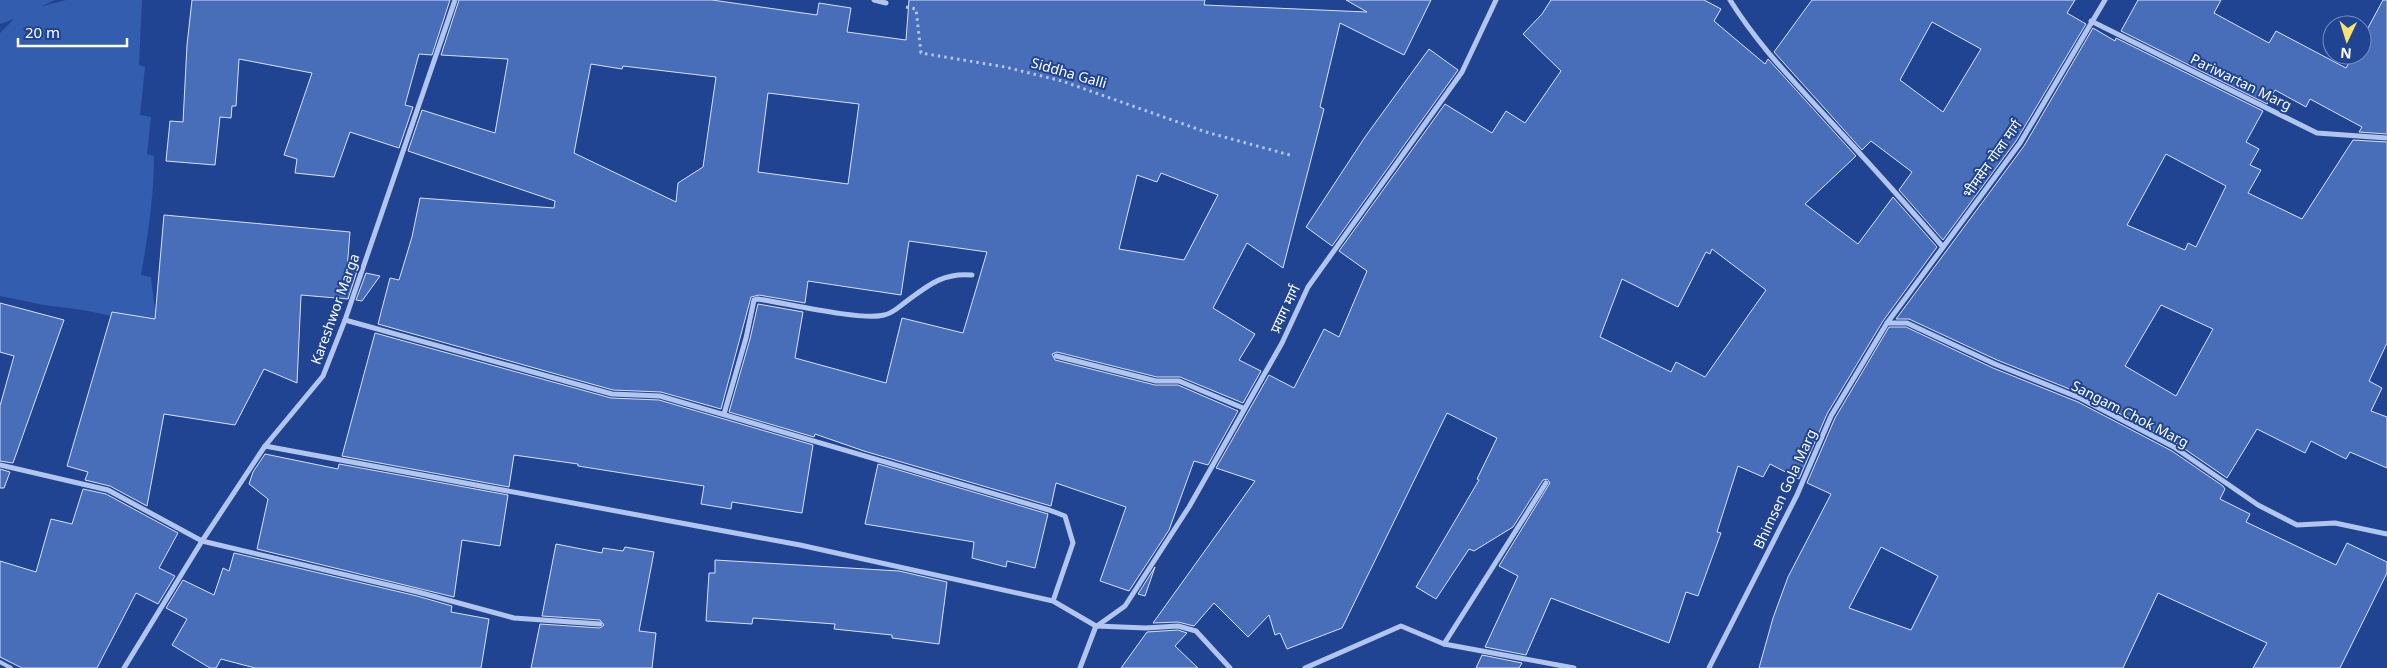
<svg xmlns="http://www.w3.org/2000/svg" width="2387" height="668" font-family="'Noto Sans','Noto Sans Devanagari',sans-serif">
<style>
.green{fill:#335daf}
.building{fill:#486db9;stroke:#d7e2fa;fill-rule:evenodd}
.lines{fill:none;stroke-linecap:round;stroke-linejoin:round}
.path{stroke:#b1c5ed;stroke-width:3;stroke-dasharray:2.5 4;stroke-linecap:butt}
.service{stroke:#b1c5ed;stroke-width:4}
.minor{stroke:#b1c5ed;stroke-width:5}
.labels{text-anchor:middle;stroke-width:4;stroke-linejoin:round;paint-order:stroke}
.street-label{font-size:14px;fill:#fff;stroke:#204492}
</style>
<rect width="100%" height="100%" fill="#204492"/>
<path class="green" d="M 0,0 L 55,0 L 40,7 L 66,0 L 142,0 L 139,65 L 145,67 L 140,115 L 151,117 L 147,154 L 154,156 C 154,195 148,236 141,275 L 151,277 L 156,319 L 121,318 L 83,310 L 44,305 L 0,296 L 0,33 L 14,19 L 0,24 Z"/>
<g class="building">
<polygon points="192,0 450,0 432,55 419,54 405,105 413,107 399,148 350,132 334,177 295,173 297,159 284,155 312,73 239,59 236,106 232,106 231,118 220,117 215,165 166,161 170,121 183,122 187,45"/>
<path d="M 459,0 L 712,0 L 817,15 L 819,3 L 851,8 L 847,32 L 906,40 L 909,0 L 1205,0 L 1204,5 L 1367,12 L 1346,0 L 1431,0 L 1404,55 L 1340,23 L 1320,107 L 1324,109 L 1283,268 L 1247,243 L 1213,308 L 1255,334 L 1239,360 L 1261,371 L 1243,403 L 1180,377 L 1157,377 L 1057,352 L 1052,354 L 1055,360 L 1155,385 L 1178,385 L 1238,411 L 1208,465 L 1194,461 L 1169,530 L 1129,591 L 1100,581 L 1126,507 L 1056,483 L 1051,506 L 864,451 L 815,434 L 814,437 L 729,412 L 750,339 L 758,304 L 803,312 L 795,358 L 886,383 L 902,318 L 963,333 L 987,252 L 909,241 L 901,295 L 808,281 L 805,303 L 759,295 L 751,297 L 721,409 L 661,392 L 613,390 L 378,324 L 390,278 L 399,280 L 412,237 L 420,198 L 554,208 L 555,201 L 408,151 L 422,110 L 495,133 L 508,59 L 441,55 ZM 591,64 L 622,69 L 623,66 L 716,77 L 703,167 L 678,183 L 676,202 L 574,153 ZM 768,93 L 859,104 L 848,184 L 758,172 ZM 1161,173 L 1218,195 L 1184,260 L 1119,249 L 1137,175 L 1157,182 Z"/>
<path d="M 1551,0 L 1704,0 L 1721,9 L 1714,21 L 1765,64 L 1768,59 L 1856,156 L 1805,204 L 1858,244 L 1893,197 L 1937,247 L 1883,321 L 1827,414 L 1799,479 L 1770,464 L 1763,477 L 1738,466 L 1717,532 L 1721,533 L 1698,596 L 1686,592 L 1669,643 L 1551,598 L 1526,655 L 1485,647 L 1518,576 L 1499,566 L 1550,483 L 1547,479 L 1543,480 L 1513,527 L 1474,551 L 1469,549 L 1436,599 L 1416,587 L 1479,480 L 1477,479 L 1497,438 L 1447,413 L 1342,628 L 1287,649 L 1280,633 L 1275,635 L 1269,615 L 1248,637 L 1214,603 L 1194,626 L 1178,622 L 1153,623 L 1255,481 L 1216,468 L 1269,375 L 1294,388 L 1324,329 L 1339,337 L 1367,271 L 1339,251 L 1445,104 L 1492,133 L 1506,111 L 1525,123 L 1561,71 L 1523,34 L 1542,14 ZM 1712,249 L 1766,290 L 1705,377 L 1676,362 L 1671,372 L 1600,337 L 1622,279 L 1678,307 L 1706,252 L 1710,254 Z"/>
<path d="M 1812,0 L 2075,0 L 2067,13 L 2086,24 L 2016,141 L 1943,240 L 1899,190 L 1912,172 L 1871,141 L 1862,150 L 1774,52 ZM 1932,22 L 1981,49 L 1943,112 L 1900,80 Z"/>
<polygon points="2138,0 2221,0 2214,13 2269,43 2276,31 2346,68 2353,55 2362,55 2362,39 2383,0 2387,0 2387,134 2359,132 2362,127 2310,99 2306,107 2275,90 2267,104 2121,31"/>
<path d="M 2093,28 L 2115,41 L 2116,38 L 2263,111 L 2246,142 L 2259,149 L 2250,165 L 2261,170 L 2248,193 L 2302,219 L 2353,140 L 2387,142 L 2387,343 L 2369,381 L 2382,388 L 2371,411 L 2387,417 L 2387,468 L 2350,452 L 2346,459 L 2311,441 L 2305,453 L 2257,429 L 2227,478 L 2176,443 L 2082,394 L 1997,360 L 1909,319 L 1896,319 L 2024,146 ZM 2166,154 L 2226,186 L 2196,247 L 2188,243 L 2185,250 L 2127,225 ZM 2161,305 L 2213,329 L 2176,396 L 2125,366 Z"/>
<polygon points="1429,49 1458,70 1332,246 1306,227 1365,137"/>
<polygon points="164,215 350,232 347,269 357,271 348,299 301,295 297,383 264,369 235,425 164,414 147,506 110,486 85,480 88,472 67,466 112,312 155,319"/>
<polygon points="366,273 380,276 362,301 356,300"/>
<polygon points="0,303 64,320 13,463 0,461 0,406 14,356 0,352"/>
<path d="M 1889,327 L 1906,327 L 1993,368 L 2078,402 L 2172,451 L 2223,486 L 2225,489 L 2220,499 L 2250,514 L 2246,522 L 2336,565 L 2347,543 L 2387,562 L 2387,573 L 2340,668 L 2253,668 L 2267,643 L 2158,593 L 2123,668 L 1759,668 L 1773,618 L 1788,577 L 1831,494 L 1807,483 L 1835,418 ZM 1881,547 L 1938,576 L 1911,630 L 1849,608 Z"/>
<polygon points="375,333 611,398 659,400 813,445 802,513 732,502 731,509 701,504 704,486 578,466 578,464 514,455 509,487 342,456"/>
<polygon points="265,454 338,469 339,464 508,495 500,546 462,540 454,597 257,549 268,499 249,484 253,472"/>
<polygon points="878,464 1048,514 1035,568 1007,561 1006,567 972,558 974,542 865,524"/>
<polygon points="0,469 10,472 4,488 0,488"/>
<polygon points="83,489 106,494 178,533 159,568 175,576 158,604 136,593 97,668 22,668 0,657 0,561 36,572 51,519 72,524"/>
<polygon points="556,544 602,553 603,548 623,551 625,547 654,552 639,631 656,633 652,668 531,668 540,624 600,628 604,625 600,620 542,616"/>
<polygon points="234,553 417,596 452,606 451,612 489,619 481,668 255,668 221,659 216,668 210,668 172,645 187,619 166,608 183,580 214,595 223,568 229,571"/>
<polygon points="715,560 899,571 947,582 939,644 892,638 892,635 834,629 835,624 753,618 752,624 706,621 709,573 715,573"/>
<polygon points="1155,567 1145,596 1138,594"/>
<polygon points="1178,630 1187,633 1175,646 1198,668 1121,668 1147,632"/>
<polygon points="1482,655 1522,663 1519,668 1476,668"/>
</g>
<g class="lines">
<polyline class="path" points="906,7 916,9 921,53 1005,67 1062,81 1206,132 1290,155"/>
<polyline class="service" points="0,662 11,668"/>
<g class="minor">
<polyline points="874,0 886,3"/>
<path d="M 1730,0 C 1760,48 1793,80 1830,121 C 1868,162 1906,204 1943,247"/>
<polyline points="2091,21 2317,133 2387,138"/>
<polyline points="345,320 612,394 660,396 1049,510 1065,516 1073,543 1053,601"/>
<polyline points="1887,323 1907,323 1995,364 2080,398 2174,447 2258,505 2297,525 2335,523 2387,534"/>
<polyline points="1056,356 1156,381 1179,381 1243,408"/>
<path d="M 724,414 L 746,338 L 754,300 L 758,299 C 785,303 861,321 884,315 C 891,314 898,308 903,304 C 926,287 942,272 972,275"/>
<polyline points="265,446 800,545 1053,601 1096,626 1146,628 1178,626 1196,631 1230,668"/>
<polyline points="0,465 108,490 202,541 418,592 514,618 600,624"/>
<polyline points="1097,626 1125,606 1189,507 1282,343 1308,287 1462,72 1496,0"/>
<polyline points="1444,644 1546,483"/>
<polyline points="124,668 202,541 265,446 323,376 345,320 455,0"/>
<polyline points="1080,668 1096,626"/>
<polyline points="1305,668 1401,626 1444,644 1574,668"/>
<polyline points="1709,668 1797,495 1831,416 1887,323 2020,143 2105,0"/>
</g>
</g>
<g class="labels">
<g class="street-label">
<text transform="translate(1069 73) rotate(16)" y="5">Siddha Galli</text>
<text transform="translate(2241 82) rotate(26)" y="5">Pariwartan Marg</text>
<text transform="translate(1992 159) rotate(-55)" y="5">भीमसेन गोला मार्ग</text>
<text transform="translate(335 309) rotate(-70)" y="5">Kareshwor Marga</text>
<text transform="translate(1285 309) rotate(-65)" y="5">प्रयाग मार्ग</text>
<text transform="translate(2130 414) rotate(27)" y="5">Sangam Chok Marg</text>
<text transform="translate(1785 489) rotate(-65)" y="5">Bhimsen Gola Marg</text>
</g>
</g>
<g transform="translate(2347 40) rotate(184)"><circle r="24" fill="#204492" stroke="#798fbe"/>
<path d="M0-4L9 19L0 12L-9 19Z" fill="#fbe371"/>
<text y="-8" font-size="14" font-weight="bold" text-anchor="middle" fill="#ffffff">N</text>
</g>
<path d="M18 38v8h109v-8" fill="none" stroke="#ffffff" stroke-width="2.5"/>
<text x="25" y="38" font-size="15" fill="#ffffff" stroke="#204492" stroke-width="4" paint-order="stroke">20 m</text>
</svg>
